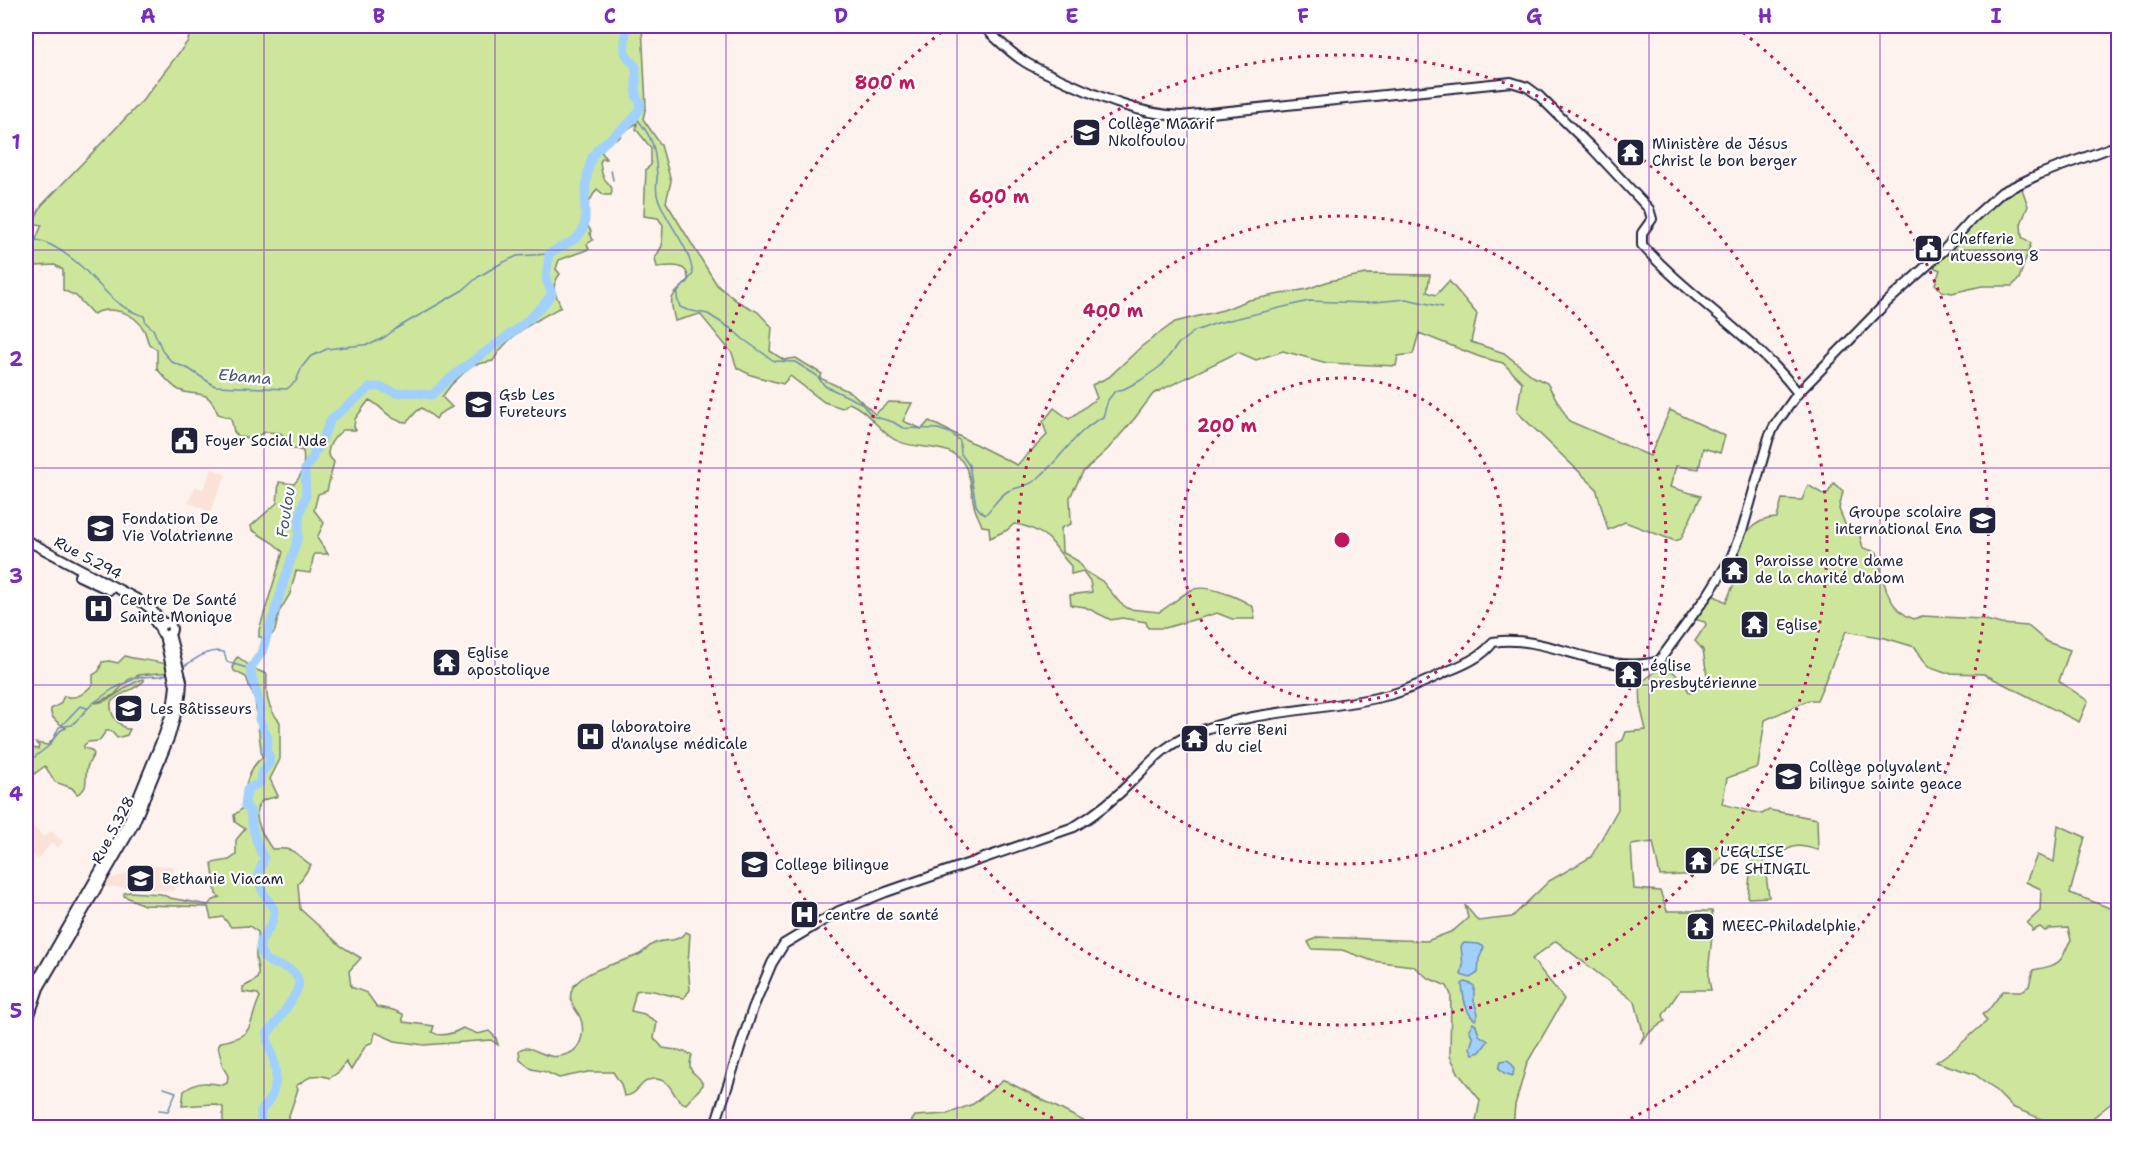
<svg xmlns="http://www.w3.org/2000/svg" width="2144" height="1153" font-family="'Shantell Sans',sans-serif">
<style>
.built{fill:#fae2d8}
.green{fill:#cde69c;stroke:#78846c;stroke-width:1.5}
.water{fill:#a2d0fd;stroke:#6f8aaf;stroke-width:1.5}
.lines{fill:none;stroke-linecap:round;stroke-linejoin:round}
.stream{stroke:#6f8aaf;stroke-width:1.5}
.river{stroke:#a2d0fd;stroke-width:9}
.secondary-casing{stroke:#22223b;stroke-width:12}
.secondary{stroke:#fff;stroke-width:8}
.grid{fill:none;stroke:#7b2cbf;stroke-width:1.5;stroke-opacity:0.55}
.ring{fill:none;stroke:#c2185b;stroke-width:3;stroke-dasharray:3 6}
.labels{text-anchor:middle;stroke-width:4.5;stroke-linejoin:round;paint-order:stroke}
.poi-label{font-size:15px;fill:#22223b;stroke:#fff;text-anchor:start}
.street-label{font-size:15px;fill:#22223b;stroke:#fff}
.water-label{font-size:16px;font-style:italic;fill:#485675;stroke:#fff}
.centre{fill:#c2185b;stroke:#fff;stroke-width:3}
.ring-label{font-size:18px;text-anchor:middle;font-weight:bold;fill:#c2185b;stroke:#fff;stroke-width:4.5;stroke-linejoin:round;paint-order:stroke}
.neatline{fill:none;stroke:#7b2cbf;stroke-width:2}
.grid-label{font-size:20px;text-anchor:middle;font-weight:bold;fill:#7b2cbf}
</style>
<rect width="100%" height="100%" fill="#fdf2ed"/>
<filter id="ink" filterUnits="userSpaceOnUse"><feTurbulence type="fractalNoise" baseFrequency=".0167" numOctaves="2"/><feDisplacementMap in="SourceGraphic" scale="12" xChannelSelector="R" yChannelSelector="G"/><feConvolveMatrix kernelMatrix="1 2 1 2 8 2 1 2 1" color-interpolation-filters="sRGB"/></filter>
<g filter="url(#ink)">
<g class="built">
<polygon points="212,469 226,475 210,512 188,502 195,487 203,489"/>
<polygon points="26,820 44,837 51,831 63,842 58,848 52,843 37,859 26,849"/>
<polygon points="150,866 173,866 174,891 99,886 103,881"/>
</g>
<g class="green">
<path d="M 175,26 L 187,26 L 193,32 L 200,26 L 642,26 L 646,106 L 643,119 L 661,145 L 671,181 L 666,202 L 717,285 L 737,301 L 758,312 L 772,327 L 770,351 L 784,360 L 796,358 L 822,374 L 820,378 L 852,393 L 875,414 L 889,402 L 912,403 L 903,421 L 922,429 L 929,421 L 1017,465 L 1047,435 L 1043,422 L 1054,408 L 1069,419 L 1097,398 L 1092,385 L 1109,377 L 1142,346 L 1175,322 L 1223,310 L 1249,300 L 1307,289 L 1329,281 L 1366,274 L 1430,275 L 1427,292 L 1436,295 L 1449,281 L 1477,314 L 1471,342 L 1504,353 L 1534,377 L 1547,383 L 1569,421 L 1650,456 L 1670,410 L 1725,436 L 1720,453 L 1703,448 L 1699,469 L 1676,466 L 1670,487 L 1701,496 L 1681,539 L 1675,541 L 1625,522 L 1608,530 L 1596,488 L 1517,412 L 1522,382 L 1503,363 L 1480,357 L 1419,333 L 1413,354 L 1398,356 L 1396,366 L 1327,363 L 1283,351 L 1256,360 L 1238,352 L 1153,394 L 1135,418 L 1108,449 L 1083,472 L 1070,497 L 1071,524 L 1061,528 L 1062,552 L 1078,561 L 1086,572 L 1102,581 L 1120,603 L 1129,609 L 1159,612 C 1170,606 1180,596 1191,590 C 1206,583 1241,598 1253,607 L 1255,619 L 1232,619 L 1217,613 L 1165,628 L 1148,628 L 1146,622 L 1122,618 L 1111,620 L 1085,607 L 1071,605 L 1070,595 L 1092,592 L 1090,581 L 1083,571 L 1071,574 L 1071,566 C 1063,558 1057,548 1050,540 C 1042,532 1025,525 1014,524 L 1007,530 L 990,538 L 989,527 L 982,526 C 980,520 977,515 975,509 C 971,496 972,480 966,468 C 953,439 914,453 892,438 C 876,427 867,410 849,403 L 842,408 L 824,402 L 790,376 L 783,384 L 751,375 L 737,368 L 732,353 L 700,314 L 675,321 C 670,298 668,297 688,282 C 690,262 671,266 657,267 L 655,258 L 662,246 L 663,225 L 658,218 L 644,216 L 646,169 L 651,165 L 651,148 L 636,129 L 637,123 L 623,132 L 619,138 L 612,140 L 601,151 L 606,159 L 602,159 L 600,162 C 601,167 601,174 604,178 C 608,185 614,185 611,195 L 604,195 L 597,189 C 588,202 580,216 591,231 L 590,233 L 593,240 L 587,244 L 589,249 L 559,260 L 556,269 L 560,274 C 549,288 556,293 561,307 C 535,321 507,335 493,361 L 472,365 L 451,385 L 442,397 L 452,407 L 439,414 L 436,419 L 422,408 L 417,411 L 407,422 C 390,423 383,406 369,400 L 355,419 L 354,427 L 356,430 L 343,430 C 335,436 328,445 328,455 L 334,462 L 327,491 L 318,494 L 314,510 L 324,523 L 317,538 L 328,554 L 314,554 L 310,573 L 296,571 L 290,594 L 279,612 L 275,631 L 268,639 L 259,637 L 259,630 L 283,552 L 273,543 L 252,530 L 251,526 L 277,503 L 279,482 L 294,484 C 303,475 305,463 303,451 L 289,448 L 288,439 L 280,433 L 265,432 L 252,439 L 238,436 L 234,432 L 231,418 L 218,414 C 206,385 199,399 179,390 C 171,386 163,375 157,369 L 157,350 L 149,344 C 147,340 146,334 144,330 C 135,312 110,305 93,314 L 76,296 L 63,290 L 63,270 L 55,265 L 35,266 L 31,261 L 30,252 L 42,225 L 26,222 L 26,215 L 35,218 L 42,205 L 143,100 L 188,41 L 189,36 Z"/>
<polygon points="2020,183 2028,206 2021,224 2022,237 2031,243 2019,279 2012,286 1982,286 1952,293 1942,291 1935,284 1940,270 1928,265 2002,192"/>
<path d="M 1834,483 L 1843,491 L 1839,509 L 1847,529 L 1858,529 L 1863,548 L 1877,552 C 1883,578 1885,609 1914,619 L 1922,616 L 1982,619 L 2001,624 L 2028,626 L 2047,642 L 2070,650 L 2059,681 L 2088,701 L 2079,722 L 1984,674 L 1945,673 L 1928,667 L 1915,647 L 1885,638 L 1846,631 L 1817,700 L 1809,700 L 1765,720 L 1758,767 L 1727,778 L 1722,804 L 1762,814 L 1769,810 L 1817,819 L 1818,850 C 1806,847 1796,843 1785,851 L 1767,847 L 1764,861 L 1769,897 L 1748,898 L 1752,849 L 1727,848 L 1715,866 L 1706,874 L 1660,876 L 1653,842 L 1631,845 L 1634,889 L 1660,891 L 1667,911 L 1712,911 C 1716,937 1704,965 1711,990 L 1680,990 L 1663,1015 L 1665,1021 L 1650,1032 L 1640,1044 L 1644,1035 L 1635,1002 L 1556,941 L 1532,959 L 1564,999 L 1527,1063 L 1515,1105 L 1513,1127 L 1475,1127 L 1480,1100 L 1459,1074 L 1450,1056 L 1451,995 L 1447,986 L 1428,978 L 1413,966 L 1373,961 L 1342,950 L 1312,949 L 1308,942 L 1318,937 L 1427,941 L 1453,931 L 1468,918 L 1465,905 L 1478,921 L 1512,917 L 1549,881 L 1591,857 L 1618,809 L 1617,743 L 1623,740 L 1626,732 L 1646,730 L 1641,709 L 1640,683 L 1665,665 L 1680,678 L 1690,693 L 1708,682 L 1703,650 L 1695,641 L 1706,625 L 1705,622 L 1694,619 L 1709,593 L 1726,602 L 1742,565 L 1731,558 C 1741,539 1752,518 1777,518 L 1782,499 L 1802,500 L 1808,485 L 1826,496 Z"/>
<path d="M 125,656 C 140,661 157,660 172,666 L 169,672 L 139,675 L 128,680 L 114,695 L 95,703 C 113,702 126,683 143,679 L 144,681 C 134,691 120,692 111,702 C 110,716 116,721 126,729 L 130,729 L 127,735 L 117,738 L 111,731 L 106,731 L 99,741 L 88,742 L 84,745 L 84,748 L 91,750 L 94,754 C 92,758 88,763 87,768 C 84,779 90,789 77,794 L 72,788 L 55,782 L 45,766 L 26,780 L 26,747 L 38,749 L 39,746 L 36,743 L 48,745 L 61,730 L 66,728 C 60,724 49,718 51,709 L 60,704 L 64,696 C 77,700 85,693 93,684 L 93,675 L 99,671 L 102,662 L 109,661 L 118,663 Z"/>
<path d="M 238,657 L 254,669 L 267,674 C 266,695 266,706 280,722 L 280,759 L 270,779 L 278,796 C 274,798 269,798 264,800 C 247,809 264,838 272,849 C 295,847 294,853 311,865 L 298,884 L 300,909 L 341,946 L 361,958 L 349,971 L 351,987 L 367,993 L 377,1007 L 393,1010 L 403,1014 L 403,1022 L 434,1026 L 432,1032 C 441,1038 454,1033 463,1028 L 478,1034 L 489,1031 L 496,1038 L 498,1045 L 491,1040 L 424,1045 L 395,1041 L 375,1032 L 373,1042 L 366,1045 L 351,1070 L 346,1062 L 340,1071 L 330,1078 C 314,1072 309,1077 296,1086 L 298,1089 L 285,1127 L 223,1127 L 223,1107 L 213,1104 L 182,1106 L 184,1091 C 197,1081 207,1082 223,1085 L 227,1083 L 228,1076 L 223,1067 L 218,1046 L 221,1042 C 258,1035 247,1024 260,997 L 258,994 L 243,992 L 243,987 C 264,977 258,977 256,957 C 255,949 259,941 258,932 L 249,926 L 231,927 L 223,917 L 211,919 L 208,907 L 144,905 L 124,896 L 124,893 L 129,892 L 161,894 L 170,898 L 208,905 L 212,901 L 220,897 L 216,894 L 212,863 L 229,860 L 236,855 L 236,840 L 245,829 L 235,822 L 234,815 L 243,808 C 243,792 248,767 262,758 L 255,700 L 246,677 L 234,671 C 232,666 234,659 238,657 Z"/>
<path d="M 2058,825 L 2085,837 L 2070,893 L 2118,911 L 2118,1098 L 2081,1127 L 2053,1127 L 2049,1122 L 2012,1107 L 1991,1086 L 1974,1074 L 1936,1062 L 1955,1049 L 1987,1021 L 1982,1014 L 1987,1012 L 2003,991 L 2022,991 L 2029,986 L 2033,970 C 2042,968 2055,967 2061,959 C 2066,953 2066,946 2071,940 L 2068,928 L 2049,929 L 2045,931 L 2040,927 L 2032,931 L 2032,927 L 2027,923 L 2040,911 L 2041,889 L 2026,882 L 2037,855 L 2054,862 Z"/>
<path d="M 686,932 L 690,934 L 688,964 L 690,990 L 684,998 C 668,997 652,987 636,991 L 631,1011 L 644,1014 L 657,1022 L 654,1038 L 663,1048 C 671,1049 685,1051 692,1055 C 685,1077 698,1070 703,1085 L 686,1104 C 671,1100 674,1078 653,1079 C 640,1080 638,1096 624,1096 L 621,1084 L 613,1072 L 588,1072 L 559,1078 L 546,1072 L 532,1069 L 520,1060 L 519,1050 C 532,1041 545,1065 570,1053 C 583,1047 585,1028 580,1017 C 577,1011 572,1006 571,1000 C 570,996 571,991 573,987 C 587,968 618,964 638,955 C 644,953 647,947 653,944 C 666,937 674,945 686,932 Z"/>
<polygon points="26,964 40,967 26,989"/>
<polygon points="1004,1080 1095,1127 1061,1127 1045,1122 1043,1128 926,1128 911,1122 915,1116 947,1114 973,1104"/>
</g>
<g class="water">
<polygon points="1464,943 1479,944 1484,947 1479,959 1478,973 1470,978 1461,975 1463,965 1461,946"/>
<path d="M 1465,982 L 1471,984 L 1474,986 L 1474,1001 L 1478,1014 L 1475,1020 C 1465,1013 1463,996 1462,984 Z"/>
<polygon points="1473,1023 1476,1025 1479,1035 1488,1041 1480,1052 1473,1054 1470,1048 1473,1038 1469,1029"/>
<polygon points="1508,1060 1514,1067 1513,1076 1504,1073 1499,1068 1501,1061"/>
</g>
<g class="lines">
<g class="stream">
<path d="M 635,116 C 653,138 655,145 657,175 C 657,183 655,191 658,198 C 668,227 688,241 693,274 L 678,292 L 677,298 L 680,307 L 687,310 L 708,314 L 733,330 L 743,339 L 774,361 L 795,362 L 816,375 L 825,386 L 861,403 L 872,416 L 893,422 L 903,428 L 938,429 L 950,433 L 960,441 L 961,454 L 969,465 L 976,505 L 980,511 L 985,515 C 993,507 998,497 1008,491 C 1016,487 1027,487 1034,481 C 1060,462 1074,431 1103,417 L 1108,400 L 1115,391 L 1124,389 L 1141,380 L 1161,366 L 1179,343 L 1195,331 L 1217,323 L 1309,301 L 1365,303 L 1406,299 L 1443,307"/>
<polyline points="611,170 613,180"/>
<path d="M 26,237 C 31,239 38,240 44,242 C 57,247 73,259 83,268 C 103,288 116,308 144,316 L 146,323 L 153,329 L 163,352 L 172,362 L 189,369 L 215,386 L 287,389 L 296,381 L 302,367 L 310,357 L 327,349 L 371,344 L 385,337 L 397,328 L 463,290 L 478,277 L 500,264 L 517,256 L 549,254"/>
<path d="M 182,667 C 196,660 206,648 224,652 L 227,662 L 250,669"/>
<polyline points="252,675 249,686 258,703"/>
<polyline points="62,725 80,706 87,708"/>
<polyline points="26,764 51,744 59,727 72,725 93,703 113,689 139,677 161,676 169,673"/>
<polyline points="159,1110 168,1111 176,1092 164,1088"/>
</g>
<path class="river" d="M 261,1128 L 261,1111 C 274,1096 279,1082 274,1062 C 272,1052 267,1045 267,1034 C 275,1025 295,998 298,987 C 300,982 297,974 292,971 C 282,964 266,966 261,952 C 257,939 268,933 272,923 C 274,919 274,913 274,909 C 268,899 256,886 259,872 C 260,867 264,864 264,858 C 255,843 252,827 250,810 L 245,806 L 247,789 L 260,783 L 261,773 L 269,764 L 270,757 L 266,751 L 268,738 L 259,719 L 261,709 L 250,669 L 262,652 L 298,537 L 300,513 L 306,495 L 305,469 L 313,457 L 314,451 L 318,449 L 331,419 L 371,387 L 380,387 L 396,393 L 409,392 L 432,395 C 467,358 522,335 552,294 L 546,279 L 549,254 C 559,246 573,244 580,234 C 588,224 584,211 585,199 C 586,185 587,165 594,154 C 605,137 637,125 641,104 L 636,96 L 636,67 C 633,62 629,60 626,55 C 623,51 626,33 626,26"/>
<defs>
<g id="secondary">
<path d="M 983,26 C 996,38 1009,52 1025,62 C 1036,69 1050,74 1062,80 C 1102,98 1137,114 1181,116 L 1511,82 L 1527,87 L 1538,95 L 1591,147 L 1649,209 L 1652,219 L 1642,233 L 1642,245 C 1690,298 1754,336 1798,393"/>
<polyline points="26,540 137,599 151,609 164,624"/>
<polyline points="79,576 109,590"/>
<polyline points="150,615 160,629"/>
<circle cx="166" cy="629" r="6"/>
<polyline points="26,1006 34,986 128,822 164,734 172,710 175,686 164,635"/>
<polyline points="26,1027 39,988 134,824 170,736 181,696 182,681 170,634"/>
<path d="M 714,1128 L 753,1008 L 772,963 L 784,944 L 839,911 L 886,892 L 1074,827 C 1096,814 1117,797 1135,778 C 1157,755 1169,742 1200,731 C 1261,709 1326,711 1389,695 C 1409,690 1429,680 1448,671 C 1463,665 1484,656 1493,642 C 1549,633 1603,677 1659,661 L 1709,593 L 1731,558 L 1743,528 L 1769,437 L 1775,425 L 1798,393 L 1887,302 L 1944,250 L 1973,218 L 2002,192 L 2040,174 L 2118,145"/>
</g>
</defs>
<use href="#secondary" class="secondary-casing"/>
<use href="#secondary" class="secondary"/>
</g>
</g>
<path class="grid" d="M 264,26 L 264,1128M 495,26 L 495,1128M 726,26 L 726,1128M 957,26 L 957,1128M 1187,26 L 1187,1128M 1418,26 L 1418,1128M 1649,26 L 1649,1128M 1880,26 L 1880,1128M 26,250 L 2118,250M 26,468 L 2118,468M 26,685 L 2118,685M 26,903 L 2118,903"/>
<g class="ring">
<circle cx="1342" cy="540" r="162"/>
<circle cx="1342" cy="540" r="324"/>
<circle cx="1342" cy="540" r="485"/>
<path d="M1069 1126A647 647 0 0 1 948 27M1736 27A647 647 0 0 1 1615 1126"/>
</g>
<defs>
<symbol id="university-square" viewBox="-11 -11 22 22"><rect x="-9" y="-9" width="18" height="18" rx="4" fill="#22223b" stroke="#fff"/><path d="M0-5L7-2L0 1L-7-2ZM-4 1L0 2.5L4 1V4Q0 6-4 4Z" fill="#fff"/></symbol>
<symbol id="temple-square" viewBox="-11 -11 22 22"><rect x="-9" y="-9" width="18" height="18" rx="4" fill="#22223b" stroke="#fff"/><path d="M0-6L5-2H3V0L6.5 2.5H4V6H1.5V3h-3V6H-4V2.5H-6.5L-3 0V-2H-5Z" fill="#fff"/></symbol>
<symbol id="civic-square" viewBox="-11 -11 22 22"><rect x="-9" y="-9" width="18" height="18" rx="4" fill="#22223b" stroke="#fff"/><path d="M-.6-6.5H3V-4.5H.6V-3L4-1V1h2V6H-6V1h2V-1L-.6-3ZM-1.2 2.5V6h2.4V2.5Z" fill="#fff"/></symbol>
<symbol id="school-square" viewBox="-11 -11 22 22"><rect x="-9" y="-9" width="18" height="18" rx="4" fill="#22223b" stroke="#fff"/><path d="M0-5L7-2L0 1L-7-2ZM-4 1L0 2.5L4 1V4Q0 6-4 4Z" fill="#fff"/></symbol>
<symbol id="hospital-square" viewBox="-11 -11 22 22"><rect x="-9" y="-9" width="18" height="18" rx="4" fill="#22223b" stroke="#fff"/><path d="M-5-5h3v3.5h4V-5h3V5h-3V1.5h-4V5h-3Z" fill="#fff"/></symbol>
</defs>
<g fill-rule="evenodd">
<use href="#university-square" x="1070" y="116" width="33" height="33"/>
<use href="#temple-square" x="1614" y="136" width="33" height="33"/>
<use href="#civic-square" x="1912" y="232" width="33" height="33"/>
<use href="#school-square" x="462" y="388" width="33" height="33"/>
<use href="#civic-square" x="168" y="424" width="33" height="33"/>
<use href="#school-square" x="1966" y="504" width="33" height="33"/>
<use href="#school-square" x="84" y="512" width="33" height="33"/>
<use href="#temple-square" x="1718" y="554" width="33" height="33"/>
<use href="#hospital-square" x="82" y="592" width="33" height="33"/>
<use href="#temple-square" x="1738" y="608" width="33" height="33"/>
<use href="#temple-square" x="430" y="646" width="33" height="33"/>
<use href="#temple-square" x="1612" y="658" width="33" height="33"/>
<use href="#school-square" x="112" y="692" width="33" height="33"/>
<use href="#hospital-square" x="574" y="720" width="33" height="33"/>
<use href="#temple-square" x="1178" y="722" width="33" height="33"/>
<use href="#school-square" x="1772" y="760" width="33" height="33"/>
<use href="#temple-square" x="1682" y="844" width="33" height="33"/>
<use href="#school-square" x="738" y="848" width="33" height="33"/>
<use href="#school-square" x="124" y="862" width="33" height="33"/>
<use href="#hospital-square" x="788" y="898" width="33" height="33"/>
<use href="#temple-square" x="1684" y="910" width="33" height="33"/>
</g>
<g class="labels">
<g class="poi-label">
<text x="1108" y="129">Collège Maarif<tspan x="1108" dy="17">Nkolfoulou</tspan></text>
<text x="1652" y="149">Ministère de Jésus<tspan x="1652" dy="17">Christ le bon berger</tspan></text>
<text x="1950" y="244">Chefferie<tspan x="1950" dy="17">ntuessong 8</tspan></text>
<text x="499" y="400">Gsb Les<tspan x="499" dy="17">Fureteurs</tspan></text>
<text x="205" y="446">Foyer Social Nde</text>
<text x="1962" y="517" text-anchor="end">Groupe scolaire<tspan x="1962" dy="17">international Ena</tspan></text>
<text x="122" y="524">Fondation De<tspan x="122" dy="17">Vie Volatrienne</tspan></text>
<text x="1755" y="566">Paroisse notre dame<tspan x="1755" dy="17">de la charité d'abom</tspan></text>
<text x="120" y="605">Centre De Santé<tspan x="120" dy="17">Sainte Monique</tspan></text>
<text x="1776" y="630">Eglise</text>
<text x="467" y="658">Eglise<tspan x="467" dy="17">apostolique</tspan></text>
<text x="1650" y="671">église<tspan x="1650" dy="17">presbytérienne</tspan></text>
<text x="150" y="714">Les Bâtisseurs</text>
<text x="611" y="732">laboratoire<tspan x="611" dy="17">d'analyse médicale</tspan></text>
<text x="1215" y="735">Terre Beni<tspan x="1215" dy="17">du ciel</tspan></text>
<text x="1809" y="772">Collège polyvalent<tspan x="1809" dy="17">bilingue sainte geace</tspan></text>
<text x="1720" y="857">L'EGLISE<tspan x="1720" dy="17">DE SHINGIL</tspan></text>
<text x="775" y="870">College bilingue</text>
<text x="162" y="884">Bethanie Viacam</text>
<text x="825" y="920">centre de santé</text>
<text x="1722" y="931">MEEC-Philadelphie</text>
</g>
<g class="street-label">
<text transform="translate(88 558) rotate(28)" y="5">Rue 5.294</text>
<text transform="translate(113 830) rotate(-62)" y="5">Rue 5.328</text>
</g>
<g class="water-label">
<text transform="translate(245 376) rotate(5)" y="6">Ebama</text>
<text transform="translate(285 512) rotate(-81)" y="6">Foulou</text>
</g>
</g>
<circle cx="1342" cy="540" r="9" class="centre"/>
<g class="ring-label">
<text x="885" y="89">800 m</text>
<text x="999" y="203">600 m</text>
<text x="1113" y="317">400 m</text>
<text x="1227" y="432">200 m</text>
</g>
<rect width="2144" height="1153" fill="none" stroke="#fff" stroke-width="66"/>
<rect x="33" y="33" width="2078" height="1087" class="neatline"/>
<g class="grid-label">
<text x="148" y="23">A</text>
<text x="379" y="23">B</text>
<text x="610" y="23">C</text>
<text x="841" y="23">D</text>
<text x="1072" y="23">E</text>
<text x="1303" y="23">F</text>
<text x="1534" y="23">G</text>
<text x="1765" y="23">H</text>
<text x="1996" y="23">I</text>
<text x="16" y="149">1</text>
<text x="16" y="366">2</text>
<text x="16" y="583">3</text>
<text x="16" y="801">4</text>
<text x="16" y="1018">5</text>
</g>
</svg>
